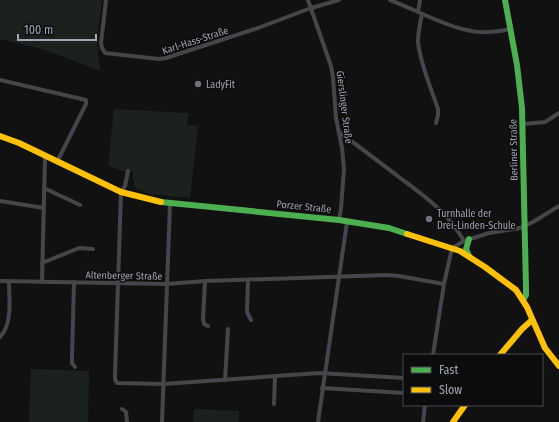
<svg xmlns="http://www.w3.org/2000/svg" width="559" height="422" font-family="'Fira Sans Condensed',sans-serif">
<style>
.green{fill:#1b221d}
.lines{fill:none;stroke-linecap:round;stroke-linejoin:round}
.street{stroke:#46464a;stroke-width:4}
.fast{stroke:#4caf50;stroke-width:6}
.slow{stroke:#ffc107;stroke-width:6}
.poi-dot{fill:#6f717b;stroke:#0c0c0d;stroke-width:1.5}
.labels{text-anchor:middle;stroke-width:3;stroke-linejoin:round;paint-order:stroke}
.street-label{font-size:10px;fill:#a1a4b4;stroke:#0c0c0d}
.poi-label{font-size:10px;fill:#a1a4b4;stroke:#0c0c0d;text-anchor:start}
</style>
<rect width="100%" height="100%" fill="#111112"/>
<g class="green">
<path d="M 0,0 L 102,0 C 99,25 94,47 101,71 L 42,49 L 0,39 Z"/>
<polygon points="114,109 189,113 187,125 198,126 190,198 149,194 135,188 132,171 122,171 108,165"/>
<polygon points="31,369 89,371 88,422 29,422"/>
<polygon points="194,409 239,411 239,422 193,422"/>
</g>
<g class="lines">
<g class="street">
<polyline points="106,0 101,43 102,48 105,53 159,59 166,58 258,28 311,8 339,0"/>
<polyline points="308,0 331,66 333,77 336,118 342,148 344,169 341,208 339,220"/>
<path d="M 390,0 C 428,14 467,42 510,29"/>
<polyline points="418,12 420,0"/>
<path d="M 422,14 C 420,23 418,33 418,42 C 420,63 431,88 438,109 L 438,115 L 436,123"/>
<polyline points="0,80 86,100 86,104 57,162"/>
<polyline points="523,124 545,122 559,113"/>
<path d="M 340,133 C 360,147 379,162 399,177 C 424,196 448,212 464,241"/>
<polyline points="128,171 125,186 121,192 115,375 115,379 117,383 164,384 319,373 404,378"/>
<polyline points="44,188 80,205"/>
<polyline points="0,201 44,208"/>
<polyline points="42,263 79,248 93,249"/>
<polyline points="248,280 247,312 251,320"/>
<polyline points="0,281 167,284 205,281 387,275 399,276 444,284"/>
<polyline points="205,281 203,319 204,324 208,326"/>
<polyline points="42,282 45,157"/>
<polyline points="74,282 72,357 72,363 75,367"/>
<path d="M 0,337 C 13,324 9,298 9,281"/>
<polyline points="433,355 444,284 452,248 464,241 489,233 520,228 533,222 559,206"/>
<polyline points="225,380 228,329"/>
<polyline points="322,388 404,393"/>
<polyline points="274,404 275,376"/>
<polyline points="122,409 126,412 127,422"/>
<polyline points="162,422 170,203"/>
<polyline points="318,422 347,222"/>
<polyline points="423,422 425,405"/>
</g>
<g class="fast">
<polyline points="505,0 517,65 522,108 526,288 526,295 523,300"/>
<polyline points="161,202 339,220 389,228 407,234"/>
<polyline points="469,239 466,249 469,256"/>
</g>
<g class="slow">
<polyline points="0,136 19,143 121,192 161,202"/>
<polyline points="407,234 460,251 485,267 516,290 527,307 545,348 559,366"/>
<polyline points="500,355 522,329 532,320"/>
<polyline points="453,422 465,405"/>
</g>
</g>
<g class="poi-dot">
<circle cx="198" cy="84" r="4"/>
<circle cx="429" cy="219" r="4"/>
</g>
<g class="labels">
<g class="street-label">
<text transform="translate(195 40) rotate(-18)" y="4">Karl-Hass-Straße</text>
<text transform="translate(345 107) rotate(83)" y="4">Gierslinger Straße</text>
<text transform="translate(513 150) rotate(-91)" y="4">Berliner Straße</text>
<text transform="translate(304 206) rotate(6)" y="4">Porzer Straße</text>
<text transform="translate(124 275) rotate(1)" y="4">Altenberger Straße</text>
</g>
<g class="poi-label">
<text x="206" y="88">LadyFit</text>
<text x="437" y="217">Turnhalle der<tspan x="437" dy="12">Drei-Linden-Schule</tspan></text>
</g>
</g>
<rect x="403" y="354" width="140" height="52" fill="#0c0c0d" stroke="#484950"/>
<rect x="411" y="367" width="20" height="6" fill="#4caf50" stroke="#484950"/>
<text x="439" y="374" font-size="12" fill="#a1a4b4">Fast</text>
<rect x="411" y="387" width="20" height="6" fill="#ffc107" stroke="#484950"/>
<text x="439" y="394" font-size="12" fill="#a1a4b4">Slow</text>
<path d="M18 34v6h78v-6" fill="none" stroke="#a1a4b4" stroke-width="2"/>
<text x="24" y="34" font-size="12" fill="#a1a4b4" stroke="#0c0c0d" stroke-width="3" paint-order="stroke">100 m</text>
</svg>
